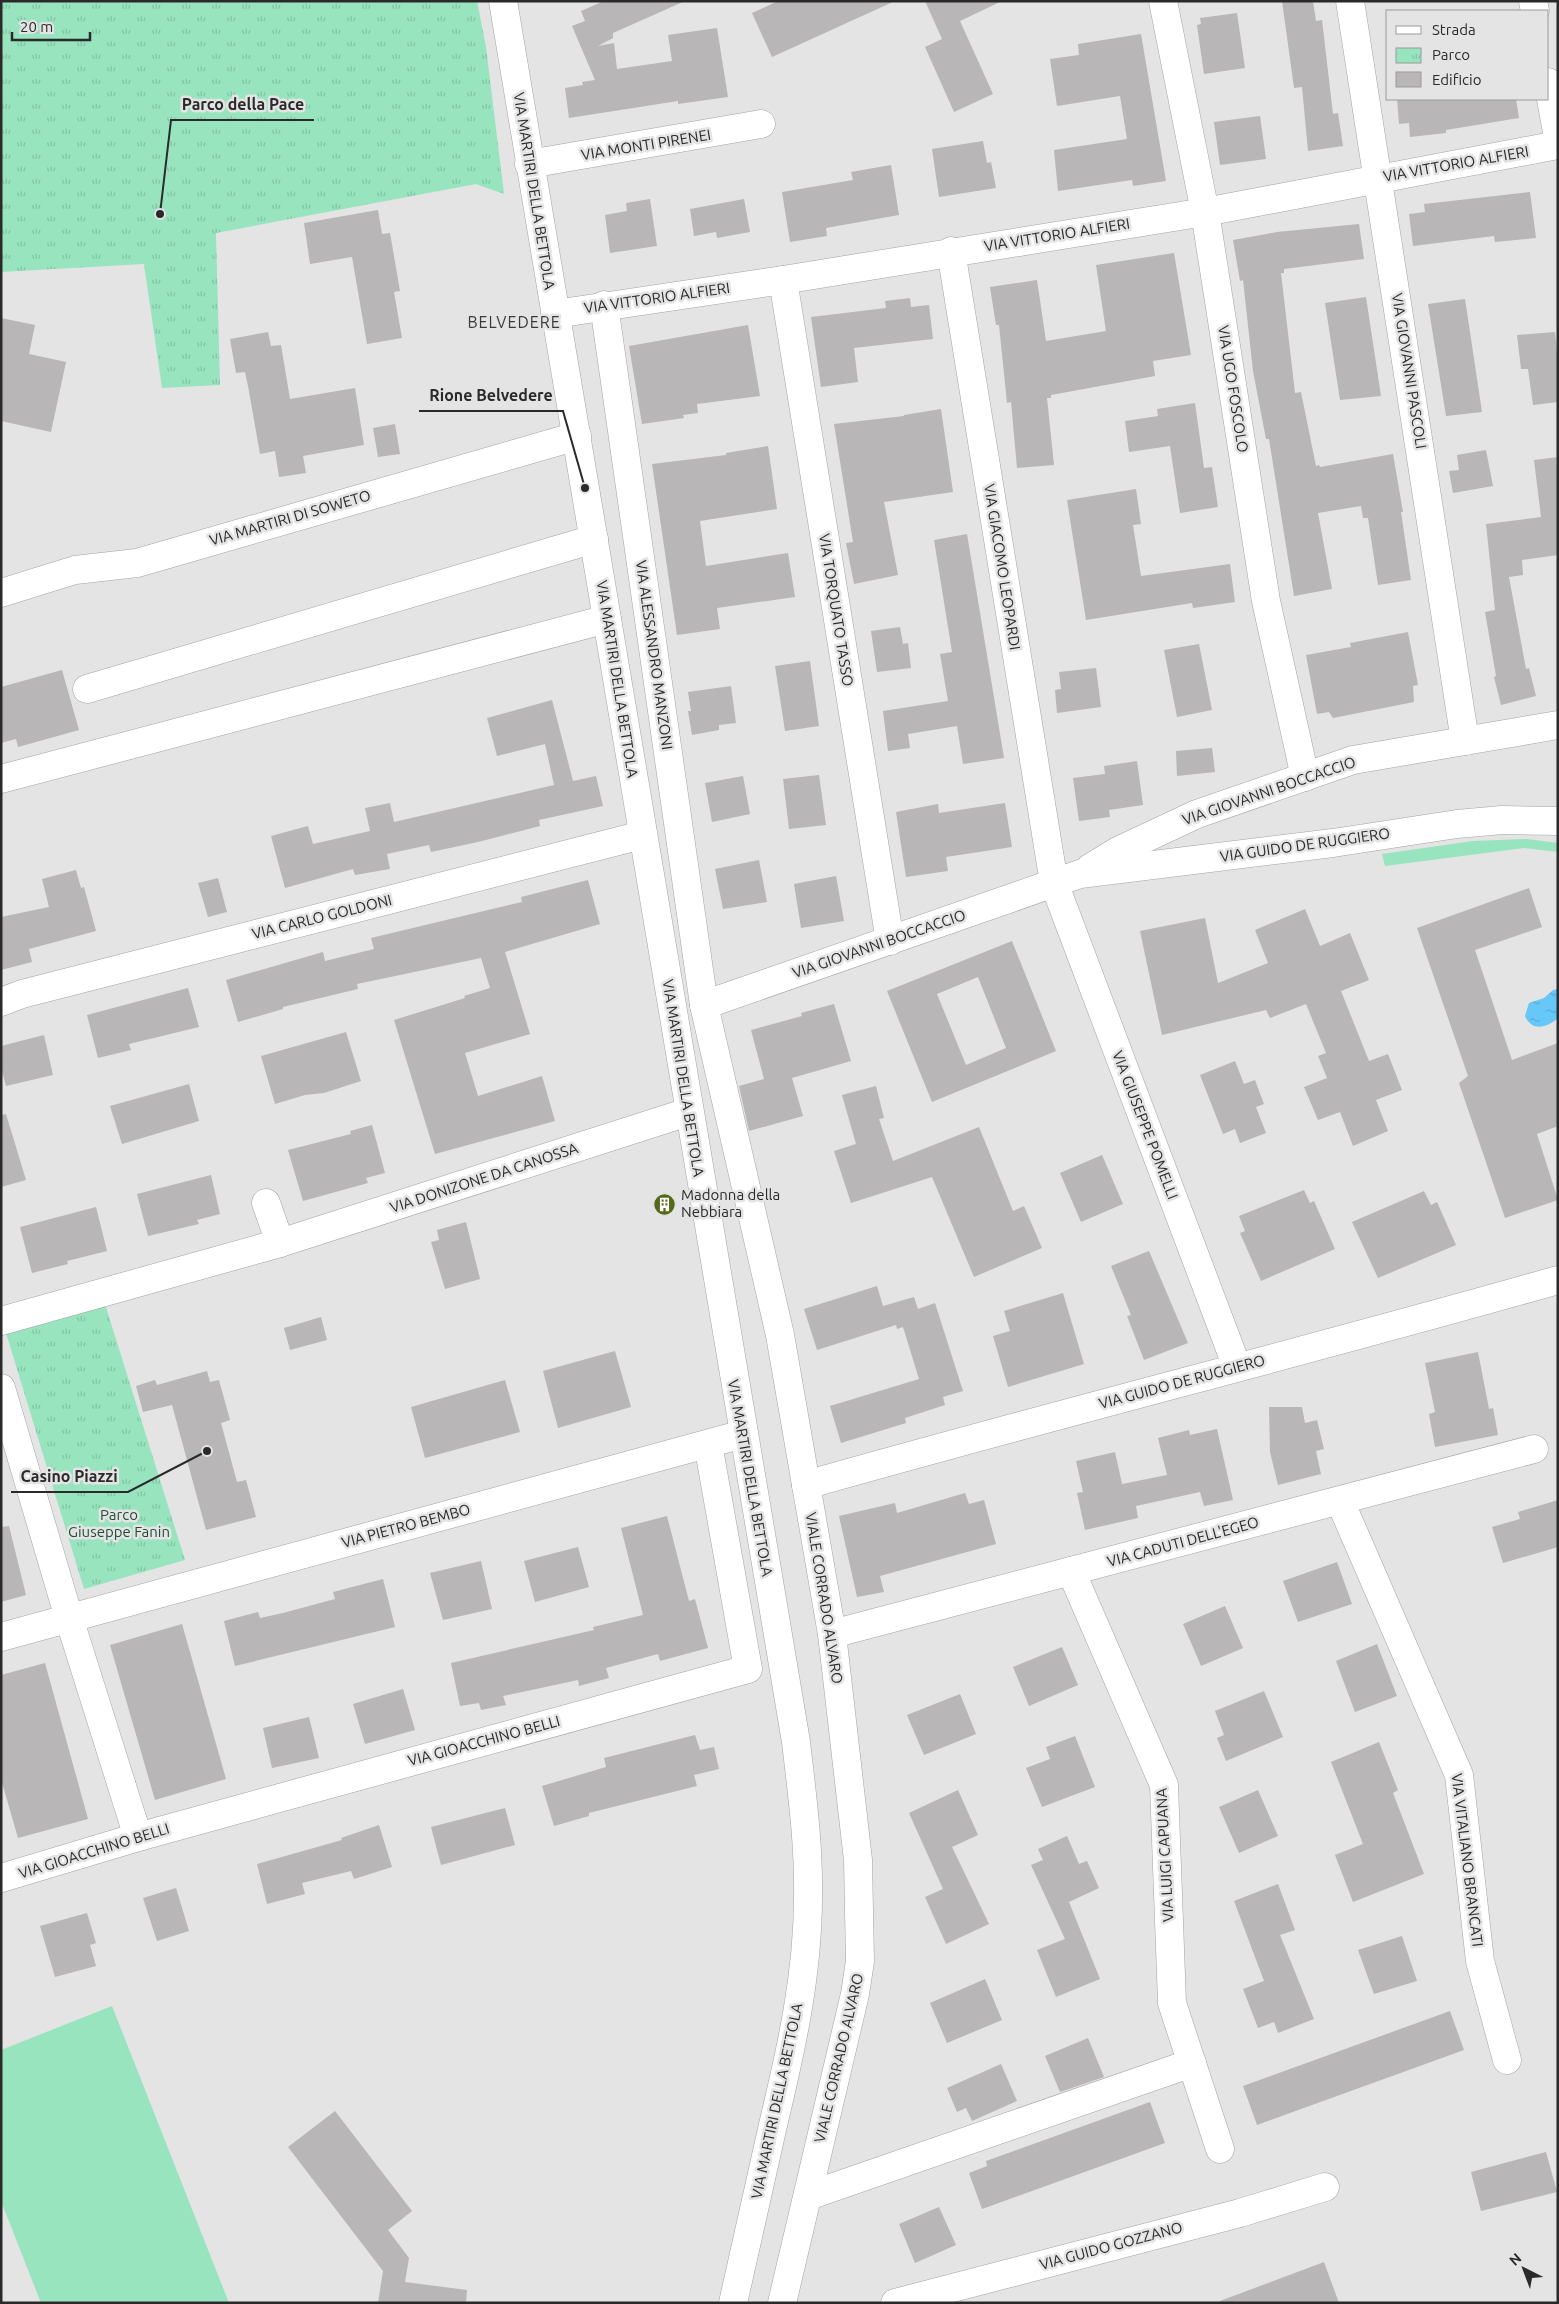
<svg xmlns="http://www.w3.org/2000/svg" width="1559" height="2304" font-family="Ubuntu,sans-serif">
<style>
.grass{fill:#97e4bf}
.park{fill:url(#park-tufts)}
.water{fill:url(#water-ripples)}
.building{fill:#b8b6b6;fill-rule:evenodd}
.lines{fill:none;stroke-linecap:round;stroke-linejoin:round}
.minor-casing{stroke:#a3a3a5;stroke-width:29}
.major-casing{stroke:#a3a3a5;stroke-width:29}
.minor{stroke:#fff;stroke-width:28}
.major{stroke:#fff;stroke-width:28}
.labels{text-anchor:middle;stroke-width:5;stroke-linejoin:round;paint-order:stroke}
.street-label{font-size:15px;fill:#2a2a2a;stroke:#e4e4e5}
.poi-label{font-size:15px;fill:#2a2a2a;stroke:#e4e4e5;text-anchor:start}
.park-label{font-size:15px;fill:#214c39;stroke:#e4e4e5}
.neighbourhood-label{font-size:16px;letter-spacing:1px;fill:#3a3a3b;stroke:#e4e4e5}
.leader{fill:none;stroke:#2a2a2a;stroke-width:2}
.callout-dot{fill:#2a2a2a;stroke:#e4e4e5;stroke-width:2}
.callout-label{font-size:16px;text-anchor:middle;font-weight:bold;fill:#2a2a2a;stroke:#e4e4e5;stroke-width:5;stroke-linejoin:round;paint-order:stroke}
</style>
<defs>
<pattern id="park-tufts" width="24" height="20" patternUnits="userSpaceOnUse" patternTransform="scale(1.25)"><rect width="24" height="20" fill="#97e4bf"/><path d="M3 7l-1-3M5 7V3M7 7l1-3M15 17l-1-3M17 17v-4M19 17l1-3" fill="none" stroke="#82c4a4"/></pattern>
<pattern id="water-ripples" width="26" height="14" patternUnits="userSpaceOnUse" patternTransform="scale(1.25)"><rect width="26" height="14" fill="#66c7f8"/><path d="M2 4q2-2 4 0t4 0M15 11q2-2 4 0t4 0" fill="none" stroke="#59abd5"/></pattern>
</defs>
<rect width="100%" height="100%" fill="#e4e4e5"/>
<g class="grass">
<polygon points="1527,839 1558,843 1558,852 1524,848 1385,866 1382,854 1473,841"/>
<polygon points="112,2006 229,2303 41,2303 1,2201 1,2050"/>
</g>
<g class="park">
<polygon points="1,1 477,1 486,47 504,194 476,184 216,233 220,385 162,388 144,264 1,272"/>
<polygon points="105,1304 185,1560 84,1589 6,1333"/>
</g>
<path class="water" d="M 1558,989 L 1558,1018 C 1547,1028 1532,1032 1525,1016 L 1529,1003 L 1544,998 L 1553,990 Z"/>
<g class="building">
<polygon points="604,1 685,1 613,33 613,38 598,46 614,43 617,69 672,61 668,35 717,28 728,97 678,104 678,101 569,118 565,88 583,85 582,82 595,80 572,26 585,21 581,11"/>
<polygon points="778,1 895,1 772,57 752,13"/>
<polygon points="925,1 1002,1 960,21 993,94 954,112 925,47 942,39"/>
<polygon points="1282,1 1313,1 1316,21 1322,20 1333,114 1338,113 1343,146 1308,151 1302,87 1294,88"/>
<polygon points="1237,13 1245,68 1204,74 1197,25 1201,24 1200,18"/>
<polygon points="1141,34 1166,181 1133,186 1132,180 1058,191 1054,150 1127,139 1120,96 1057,106 1050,59 1079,55 1078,44"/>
<polygon points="1397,99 1516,99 1519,118 1446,130 1446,133 1410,137 1409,123 1399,124"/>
<polygon points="1260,116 1266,159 1220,165 1214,122"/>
<polygon points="983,141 987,163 991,162 996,188 939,197 932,149"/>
<polygon points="891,165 899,215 826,228 827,236 790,242 782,192 853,180 851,172"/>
<polygon points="1530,192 1536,238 1495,242 1494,236 1413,246 1409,214 1425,212 1424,204"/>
<polygon points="650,199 657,246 610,253 605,215 627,211 626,203"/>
<polygon points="744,199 750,232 717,238 716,232 694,236 690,209"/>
<polygon points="378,210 382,234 390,233 400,291 394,292 402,338 367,344 352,257 310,264 304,223"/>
<polygon points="1359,224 1364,259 1284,269 1284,273 1281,273 1295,393 1301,392 1316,466 1319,465 1320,467 1393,454 1403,512 1401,512 1411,580 1378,585 1368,518 1363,518 1361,506 1318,513 1332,589 1294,596 1269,439 1266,439 1253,371 1243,280 1240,281 1233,240 1277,232"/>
<polygon points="1174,253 1191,355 1153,361 1155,376 1051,395 1051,398 1047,398 1054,465 1017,468 1011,402 1007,403 999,325 996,325 990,287 1037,280 1046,341 1106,331 1096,265"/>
<polygon points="1366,297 1381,396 1340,400 1325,303"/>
<polygon points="910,298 911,307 929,305 933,339 854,348 858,382 821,387 811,317 886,308 885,301"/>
<polygon points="1465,299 1482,412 1446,416 1428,304"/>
<polygon points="1,318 35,325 29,354 66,362 51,432 1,421"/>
<polygon points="748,325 760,396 697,404 698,413 683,415 684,418 642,424 629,346"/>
<polygon points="268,332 271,346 281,345 290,399 355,388 364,445 303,456 306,473 279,477 275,451 260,454 248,386 245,372 236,373 230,339"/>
<polygon points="1555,332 1558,362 1558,402 1533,405 1528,369 1521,369 1517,335"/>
<polygon points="1195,403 1204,468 1212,467 1218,507 1180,513 1170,446 1129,452 1125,421 1158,416 1157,409"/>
<polygon points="941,409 953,492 884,502 898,575 854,584 846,543 853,542 834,424 904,416 904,415"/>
<polygon points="395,424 400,454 378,457 373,428"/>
<polygon points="768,446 777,509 700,521 706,566 788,553 795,597 717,608 720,629 677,635 652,464 726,455 726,453"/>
<polygon points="1486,450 1493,486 1453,493 1449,471 1459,470 1457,455"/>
<polygon points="1558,457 1558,555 1522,560 1523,575 1509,577 1526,669 1529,668 1536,696 1501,705 1494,677 1496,676 1485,612 1495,610 1486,524 1541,517 1534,460"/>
<polygon points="1136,489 1141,524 1133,525 1141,576 1230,564 1235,602 1193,608 1192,603 1086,620 1067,500"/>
<polygon points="967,534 1004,758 963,764 957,726 908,734 910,748 888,751 883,711 948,701 940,654 952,652 934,540"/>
<polygon points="900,627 903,644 908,643 911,668 877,672 871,631"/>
<polygon points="1408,632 1418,685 1413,686 1414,702 1333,718 1329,712 1317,714 1306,655 1351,647 1350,643"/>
<polygon points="1199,644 1212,710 1177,717 1164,650"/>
<polygon points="810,661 819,726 785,731 775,666"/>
<polygon points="1096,668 1101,707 1057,713 1055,690 1061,689 1059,672"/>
<polygon points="62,670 79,730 18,747 16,739 1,743 1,687"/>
<polygon points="731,686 736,723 719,725 719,730 692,735 688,711 691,711 688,692"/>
<polygon points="552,700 573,781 596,776 603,806 539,820 540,826 478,842 431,852 429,845 387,854 390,869 355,875 353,869 285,888 271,836 308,826 313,844 370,831 365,808 390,803 394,822 554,785 545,744 497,756 487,718"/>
<polygon points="1212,748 1215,772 1177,776 1176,751"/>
<polygon points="1137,761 1143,805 1109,810 1110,817 1079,821 1073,778 1105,774 1104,766"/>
<polygon points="819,775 826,825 789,829 783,779"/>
<polygon points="743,776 750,814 712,822 705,783"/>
<polygon points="1005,803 1012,847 946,857 948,871 906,877 896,812 938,804 939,813"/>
<polygon points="759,860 767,902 723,909 715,869"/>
<polygon points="76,870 81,888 84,887 96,931 29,949 32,962 1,970 1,917 49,907 42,879"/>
<polygon points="836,876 844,921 801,928 794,884"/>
<polygon points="218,878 227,912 208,917 198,883"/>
<polygon points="588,880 600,924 505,952 530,1034 465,1053 478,1096 542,1076 555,1121 435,1154 394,1020 465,998 464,996 490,988 481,958 357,984 358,989 283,1007 283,1009 238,1022 226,980 323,952 325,961 374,949 371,938 522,902 521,897"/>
<polygon points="1529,888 1542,927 1475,950 1512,1060 1558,1043 1558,1126 1537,1134 1558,1200 1505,1218 1459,1083 1468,1076 1417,928"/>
<polygon points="1305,909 1320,946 1350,933 1369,980 1341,991 1369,1061 1388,1054 1402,1090 1376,1100 1388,1131 1353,1146 1340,1112 1318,1120 1304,1087 1327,1078 1318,1056 1326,1053 1306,1004 1270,1018 1266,1010 1162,1035 1140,931 1205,918 1218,983 1268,963 1255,930"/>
<path d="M 1012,941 L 1056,1051 L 932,1102 L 887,991 ZM 978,977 L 1006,1048 L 966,1065 L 937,994 Z"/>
<polygon points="188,988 199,1027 129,1044 131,1050 98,1058 87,1015"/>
<polygon points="834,1004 851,1061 792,1078 803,1116 749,1131 739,1086 764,1079 751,1030 802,1016 801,1013"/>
<polygon points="346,1032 361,1081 324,1093 305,1095 275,1104 261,1056"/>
<polygon points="44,1035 53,1075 6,1086 1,1067 1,1046"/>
<polygon points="1235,1061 1244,1084 1255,1080 1264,1104 1256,1107 1266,1133 1240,1143 1235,1129 1223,1134 1200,1075"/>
<polygon points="189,1084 199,1121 122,1144 110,1106"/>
<polygon points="876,1086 884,1118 879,1119 893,1161 979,1127 1013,1211 1024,1206 1042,1248 974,1277 932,1177 851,1203 834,1151 856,1144 842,1095"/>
<polygon points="6,1114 26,1180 1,1187 1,1115"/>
<polygon points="372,1125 385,1173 366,1178 368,1183 303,1201 288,1150 351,1134 350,1131"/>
<polygon points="1102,1155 1123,1204 1081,1222 1060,1173"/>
<polygon points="211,1175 220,1214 197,1220 199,1224 148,1236 137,1194"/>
<polygon points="1304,1190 1310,1203 1314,1201 1335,1249 1261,1281 1240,1233 1245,1231 1239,1216"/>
<polygon points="1424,1191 1431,1205 1437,1202 1456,1245 1378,1278 1352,1222"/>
<polygon points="96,1207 107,1251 67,1261 68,1264 32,1273 20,1227"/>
<polygon points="466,1222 480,1279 445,1289 431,1242 439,1240 437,1230"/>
<polygon points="1149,1251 1188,1343 1144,1360 1127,1316 1131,1315 1111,1266"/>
<polygon points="877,1286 883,1306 914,1297 918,1309 935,1303 963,1391 943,1397 945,1405 905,1418 906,1423 841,1443 830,1406 919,1379 903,1327 897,1329 896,1325 817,1350 804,1309"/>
<polygon points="1063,1293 1084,1364 1008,1387 993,1336 1010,1331 1004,1311"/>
<polygon points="321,1317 327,1340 290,1350 284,1328"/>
<polygon points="615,1351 631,1407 558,1428 543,1371"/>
<polygon points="1478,1352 1489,1409 1493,1408 1498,1435 1435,1447 1429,1414 1435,1412 1425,1363"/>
<polygon points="207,1371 210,1382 219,1380 230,1420 221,1423 237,1482 246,1480 256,1517 206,1530 172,1405 143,1412 136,1386 155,1380 157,1385"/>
<polygon points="505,1380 520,1432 425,1458 411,1407"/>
<polygon points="1269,1407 1302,1407 1305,1423 1317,1420 1324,1449 1316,1451 1321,1474 1278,1485 1270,1452"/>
<polygon points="1217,1429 1233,1500 1204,1506 1200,1492 1136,1506 1138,1518 1085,1530 1077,1493 1083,1492 1076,1461 1115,1452 1122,1484 1167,1475 1158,1438 1189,1430 1190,1435"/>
<polygon points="965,1493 969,1504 984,1500 996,1544 880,1576 884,1592 857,1597 839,1516 895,1503 897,1513"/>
<polygon points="1558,1500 1558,1547 1503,1563 1492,1527 1520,1519 1518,1512"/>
<polygon points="667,1516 689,1601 695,1599 708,1648 660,1661 658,1654 606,1668 609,1678 579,1686 578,1680 503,1696 506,1705 481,1710 479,1703 460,1706 451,1663 594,1630 593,1627 643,1615 621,1528"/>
<polygon points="9,1526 26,1595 1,1602 1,1527"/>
<polygon points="578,1547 589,1587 535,1602 524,1561"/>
<polygon points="481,1561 492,1609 443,1620 430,1573"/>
<polygon points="1337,1562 1352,1604 1298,1622 1283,1581"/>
<polygon points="383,1579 395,1627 235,1666 224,1621 258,1612 260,1618 283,1613 335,1599 333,1592"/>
<polygon points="1225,1606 1243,1648 1201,1666 1183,1624"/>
<polygon points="182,1624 226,1779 155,1800 110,1645"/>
<polygon points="1377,1644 1397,1696 1355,1712 1336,1661"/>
<polygon points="1062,1647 1078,1685 1029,1706 1013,1667"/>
<polygon points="45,1663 88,1819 18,1838 1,1779 1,1675"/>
<polygon points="403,1689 415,1730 365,1744 353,1704"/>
<polygon points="1264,1691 1283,1737 1226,1761 1217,1738 1224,1735 1215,1711"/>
<polygon points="960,1694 976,1734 924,1755 907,1715"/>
<polygon points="309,1717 319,1758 272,1768 263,1728"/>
<polygon points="695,1735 700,1750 714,1747 719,1769 694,1775 697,1786 589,1813 589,1816 554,1826 542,1786 606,1767 604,1758"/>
<polygon points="1075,1736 1095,1787 1042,1807 1026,1768 1050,1759 1046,1747"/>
<polygon points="1379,1742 1398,1790 1393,1793 1424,1874 1353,1902 1335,1855 1363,1844 1331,1762"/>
<polygon points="958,1790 978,1835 952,1847 989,1924 946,1944 925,1897 943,1889 909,1813"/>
<polygon points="1258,1790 1278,1836 1239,1853 1219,1807"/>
<polygon points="505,1808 515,1845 441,1865 431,1827"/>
<polygon points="379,1825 392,1867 354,1879 351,1871 302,1883 305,1894 267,1904 257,1864 342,1840 341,1838"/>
<polygon points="1067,1836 1079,1864 1087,1861 1099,1888 1069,1902 1100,1979 1056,1997 1037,1950 1065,1939 1031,1865 1043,1860 1038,1849"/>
<polygon points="1278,1884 1295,1930 1280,1935 1314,2019 1278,2033 1274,2022 1258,2028 1243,1989 1264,1981 1234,1901"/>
<polygon points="176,1888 189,1931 157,1941 143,1898"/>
<polygon points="87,1913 96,1943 90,1945 96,1966 55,1977 40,1926"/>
<polygon points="1402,1936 1417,1981 1374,1994 1358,1950"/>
<polygon points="985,1979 1002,2020 947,2043 930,2003"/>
<polygon points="1450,2011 1464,2050 1257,2125 1243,2086"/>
<polygon points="1088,2038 1104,2077 1060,2092 1045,2056"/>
<polygon points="1001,2064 1017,2101 972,2121 966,2108 957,2112 947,2088"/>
<polygon points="1150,2102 1165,2143 982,2209 969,2173 987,2166 986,2161"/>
<polygon points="335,2111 412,2211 388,2230 409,2258 405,2282 467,2290 466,2303 378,2303 383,2271 288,2147"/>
<polygon points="1546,2152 1557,2192 1481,2211 1471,2172"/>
<polygon points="939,2207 956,2245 915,2263 899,2224"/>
<polygon points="1324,2262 1339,2303 1220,2303 1220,2301"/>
</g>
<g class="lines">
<defs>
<g id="minor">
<polyline points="1163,1 1205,212 1266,601 1305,777"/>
<polyline points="1350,1 1465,741"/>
<polyline points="1533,1 1535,11"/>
<polyline points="1548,82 1558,138"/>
<polyline points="529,164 761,124"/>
<polyline points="951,251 1054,883 1237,1367"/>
<polyline points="783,280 890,941"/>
<polyline points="604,305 704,1005 780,1335 832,1634 858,1860 860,1961 855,1994 782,2303"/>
<polyline points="555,314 783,280 1205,212 1558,145"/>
<polyline points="1,593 75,570 137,563 577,436"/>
<polyline points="87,689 594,539"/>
<polyline points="1,779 607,619"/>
<polyline points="1090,868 1118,851 1197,814 1353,760 1558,725"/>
<polyline points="1,1002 22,994 642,835"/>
<polyline points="704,1005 1080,874 1333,843 1457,824 1502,820 1558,821"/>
<polyline points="266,1203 280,1243"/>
<polyline points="1,1321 280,1243 688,1112"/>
<polyline points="1,1388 69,1618 138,1837"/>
<path d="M 806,1485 C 1056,1414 1308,1351 1558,1280"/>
<polyline points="1340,1501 1459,1775 1480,1961 1507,2060"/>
<polyline points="1071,1571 1164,1785 1172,2003 1220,2149"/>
<polyline points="832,1634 1534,1449"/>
<polyline points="1,1637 743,1434"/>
<polyline points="1,1878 138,1837 748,1669 708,1444"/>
<polyline points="808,2196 1192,2063"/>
<polyline points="895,2303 1240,2213 1325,2187"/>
</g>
<path id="major" d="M 503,1 L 796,1742 C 802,1794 809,1845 808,1897 C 808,1975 791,2050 773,2125 C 760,2185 746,2244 733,2303"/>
</defs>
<use href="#minor" class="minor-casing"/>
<use href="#major" class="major-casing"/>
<use href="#minor" class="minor"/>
<use href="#major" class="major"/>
</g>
<defs>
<symbol id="building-disc" viewBox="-11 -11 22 22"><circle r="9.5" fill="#546a1a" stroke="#e4e4e5"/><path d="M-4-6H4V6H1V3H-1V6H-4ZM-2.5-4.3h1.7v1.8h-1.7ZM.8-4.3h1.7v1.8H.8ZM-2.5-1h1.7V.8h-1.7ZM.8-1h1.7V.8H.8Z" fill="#fff"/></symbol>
</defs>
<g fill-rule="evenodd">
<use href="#building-disc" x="652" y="1192" width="25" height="25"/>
</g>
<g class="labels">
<g class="street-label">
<text transform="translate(646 145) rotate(-9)" y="5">VIA MONTI PIRENEI</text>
<text transform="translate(1456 164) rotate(-10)" y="5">VIA VITTORIO ALFIERI</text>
<text transform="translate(534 191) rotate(81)" y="5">VIA MARTIRI DELLA BETTOLA</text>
<text transform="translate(1057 235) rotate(-9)" y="5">VIA VITTORIO ALFIERI</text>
<text transform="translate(657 298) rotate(-8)" y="5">VIA VITTORIO ALFIERI</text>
<text transform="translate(1409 371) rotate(81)" y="5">VIA GIOVANNI PASCOLI</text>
<text transform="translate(1233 389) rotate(81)" y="5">VIA UGO FOSCOLO</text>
<text transform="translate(290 518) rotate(-16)" y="5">VIA MARTIRI DI SOWETO</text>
<text transform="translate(1002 567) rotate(81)" y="5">VIA GIACOMO LEOPARDI</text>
<text transform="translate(836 610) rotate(81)" y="5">VIA TORQUATO TASSO</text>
<text transform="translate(654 655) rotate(82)" y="5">VIA ALESSANDRO MANZONI</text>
<text transform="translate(617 679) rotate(81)" y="5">VIA MARTIRI DELLA BETTOLA</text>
<text transform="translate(1269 791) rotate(-19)" y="5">VIA GIOVANNI BOCCACCIO</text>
<text transform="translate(1305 845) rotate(-8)" y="5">VIA GUIDO DE RUGGIERO</text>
<text transform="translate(322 917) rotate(-14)" y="5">VIA CARLO GOLDONI</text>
<text transform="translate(879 944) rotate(-19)" y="5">VIA GIOVANNI BOCCACCIO</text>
<text transform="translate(683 1078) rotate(81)" y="5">VIA MARTIRI DELLA BETTOLA</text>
<text transform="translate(1145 1125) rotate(69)" y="5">VIA GIUSEPPE POMELLI</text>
<text transform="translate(484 1178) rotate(-18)" y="5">VIA DONIZONE DA CANOSSA</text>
<text transform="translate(1182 1382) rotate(-15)" y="5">VIA GUIDO DE RUGGIERO</text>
<text transform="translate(750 1478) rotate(80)" y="5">VIA MARTIRI DELLA BETTOLA</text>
<text transform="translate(406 1526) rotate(-15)" y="5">VIA PIETRO BEMBO</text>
<text transform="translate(1183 1542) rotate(-15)" y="5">VIA CADUTI DELL'EGEO</text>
<text transform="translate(824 1598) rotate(81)" y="5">VIALE CORRADO ALVARO</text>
<text transform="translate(484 1741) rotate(-15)" y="5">VIA GIOACCHINO BELLI</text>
<text transform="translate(94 1851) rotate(-17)" y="5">VIA GIOACCHINO BELLI</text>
<text transform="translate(1165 1855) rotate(-93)" y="5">VIA LUIGI CAPUANA</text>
<text transform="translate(1467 1860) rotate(83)" y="5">VIA VITALIANO BRANCATI</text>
<text transform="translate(839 2058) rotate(-77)" y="5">VIALE CORRADO ALVARO</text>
<text transform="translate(777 2101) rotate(-78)" y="5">VIA MARTIRI DELLA BETTOLA</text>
<text transform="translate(1111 2246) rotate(-15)" y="5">VIA GUIDO GOZZANO</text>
</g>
<g class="poi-label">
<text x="681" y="1200">Madonna della<tspan x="681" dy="17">Nebbiara</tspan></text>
</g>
<g class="park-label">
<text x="119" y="1520">Parco<tspan x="119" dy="17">Giuseppe Fanin</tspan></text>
</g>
<g class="neighbourhood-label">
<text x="514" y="328">BELVEDERE</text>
</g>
</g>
<path class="leader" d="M160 214L171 120H314M585 488L563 411H419M207 1451L128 1492H11"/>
<g class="callout-dot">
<circle cx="160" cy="214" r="5"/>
<circle cx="585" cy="488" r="5"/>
<circle cx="207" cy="1451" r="5"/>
</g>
<g class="callout-label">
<text x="243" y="110">Parco della Pace</text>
<text x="491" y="401">Rione Belvedere</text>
<text x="69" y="1482">Casino Piazzi</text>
</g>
<rect width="1559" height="2304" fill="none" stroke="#2a2a2a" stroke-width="5"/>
<rect x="1386" y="10" width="162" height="90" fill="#e4e4e5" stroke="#9a9a9a"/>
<rect x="1396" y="26" width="25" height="8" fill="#ffffff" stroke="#9a9a9a"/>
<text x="1432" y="35" font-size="15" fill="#2a2a2a">Strada</text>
<rect x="1396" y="48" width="25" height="15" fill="url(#park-tufts)" stroke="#9a9a9a"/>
<text x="1432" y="60" font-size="15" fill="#2a2a2a">Parco</text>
<rect x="1396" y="72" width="25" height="15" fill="#b8b6b6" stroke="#9a9a9a"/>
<text x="1432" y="85" font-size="15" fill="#2a2a2a">Edificio</text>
<g transform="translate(1524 2269) rotate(318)" stroke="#e4e4e5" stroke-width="4" paint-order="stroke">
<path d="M0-4L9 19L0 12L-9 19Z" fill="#2a2a2a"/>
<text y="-8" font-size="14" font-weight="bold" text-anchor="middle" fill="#2a2a2a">N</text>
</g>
<path d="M12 32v8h78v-8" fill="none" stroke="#2a2a2a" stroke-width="2.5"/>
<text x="20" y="32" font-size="15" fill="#2a2a2a" stroke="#e4e4e5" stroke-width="4" paint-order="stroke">20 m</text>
</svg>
